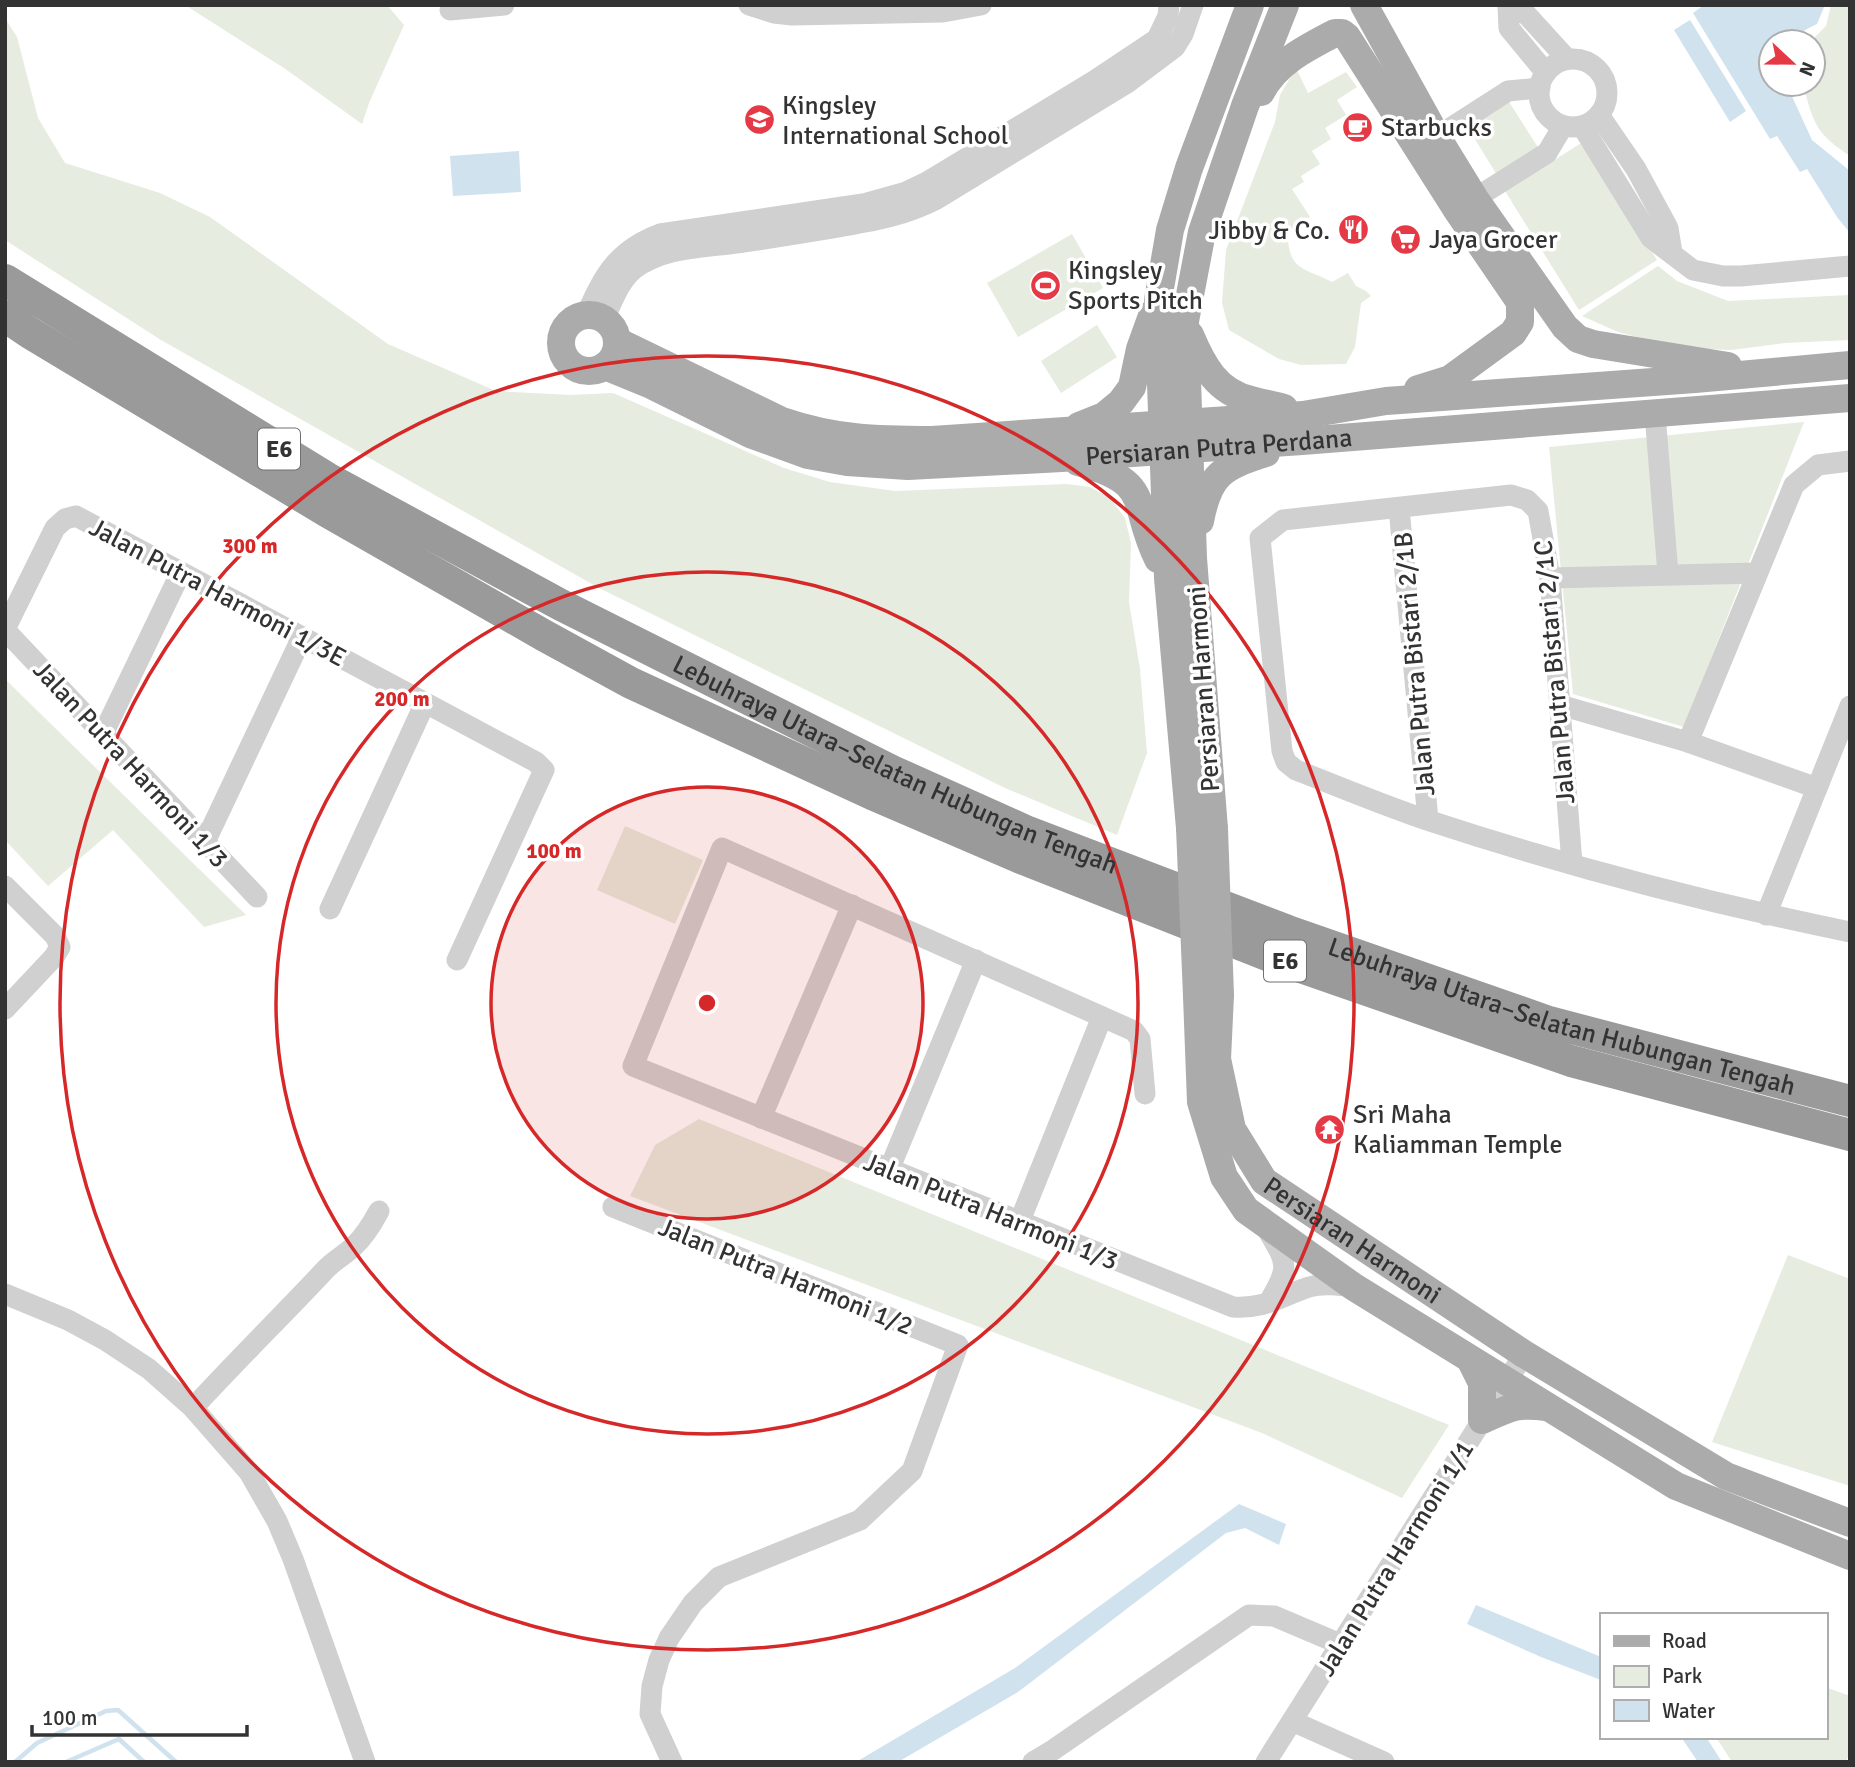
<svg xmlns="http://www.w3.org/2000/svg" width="1855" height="1767" font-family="Signika,sans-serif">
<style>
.green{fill:#e6ecdf}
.water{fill:#cfe2ee}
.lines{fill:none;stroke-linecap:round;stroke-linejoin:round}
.stream{stroke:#cfe2ee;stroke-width:4.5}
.minor{stroke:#d0d0d0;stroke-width:21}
.major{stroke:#ababab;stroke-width:28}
.highway{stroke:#9a9a9a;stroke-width:32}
.major-bridge{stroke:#ababab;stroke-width:28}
.ring{fill:none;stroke:#d62828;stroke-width:3.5}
.labels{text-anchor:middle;stroke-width:7;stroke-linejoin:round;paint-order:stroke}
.shield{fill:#fff;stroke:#707070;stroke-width:2}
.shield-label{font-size:24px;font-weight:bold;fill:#333}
.poi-label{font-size:26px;fill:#333;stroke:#fff;text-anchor:start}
.street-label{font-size:26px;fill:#333;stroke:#fff}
.centre{fill:#d62828;stroke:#fff;stroke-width:3.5}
.ring-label{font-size:21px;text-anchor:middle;font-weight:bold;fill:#d62828;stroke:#fff;stroke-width:7;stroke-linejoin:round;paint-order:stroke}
</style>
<rect width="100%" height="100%" fill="#fff"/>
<g class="green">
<polygon points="185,5 387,5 404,25 369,103 362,124 284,68"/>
<path d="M 1831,5 L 1850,5 L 1850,156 C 1817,134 1814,125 1804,88 L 1803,84 L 1813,84 L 1813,42 L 1810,42 L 1826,26 Z"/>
<polygon points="5,18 17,37 38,118 65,163 160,193 210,217 388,344 496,391 570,395 613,393 784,468 830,482 895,491 1067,484 1090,487 1110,498 1125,518 1131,543 1129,602 1140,669 1147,753 1117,835 1005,788 599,588 161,340 5,240"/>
<path d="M 1296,68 L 1308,93 L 1346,72 L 1357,87 L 1337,100 L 1346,115 L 1325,128 L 1331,139 L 1312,151 L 1320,164 L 1301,176 L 1304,182 L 1292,189 L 1310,217 L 1287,232 C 1290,272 1301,266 1332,282 L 1348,273 L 1356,286 L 1366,291 L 1371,296 L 1361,303 L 1355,347 L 1346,364 L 1301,365 L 1279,359 L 1229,330 L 1222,303 L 1226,250 L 1275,122 L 1280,95 Z"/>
<polygon points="1506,97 1539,149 1497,175 1465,123"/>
<polygon points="1583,142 1657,260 1579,310 1505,191"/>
<polygon points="1072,234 1103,288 1018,337 987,283"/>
<polygon points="1658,266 1677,281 1728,301 1850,295 1850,340 1785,343 1731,350 1678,348 1618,332 1582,316"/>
<polygon points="1097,325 1117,357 1061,393 1041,361"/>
<polygon points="1804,422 1684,727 1573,694 1549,447"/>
<polygon points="5,679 246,915 204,927 113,830 48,886 5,840"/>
<polygon points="625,826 703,860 675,924 597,890"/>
<polygon points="699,1119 1449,1425 1402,1498 1262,1433 630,1196 655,1145"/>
<polygon points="1788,1255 1850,1279 1850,1486 1712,1442"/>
<polygon points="1825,1687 1850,1696 1850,1752 1846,1762 1732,1762 1716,1737 1825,1737"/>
</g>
<g class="water">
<path d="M 1704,5 L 1825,5 L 1817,24 C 1809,28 1797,33 1795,42 L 1771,42 L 1771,84 L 1791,84 L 1790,92 L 1812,140 L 1850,171 L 1850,233 L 1837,217 L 1807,169 L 1800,172 L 1777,136 L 1770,139 L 1693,13 Z"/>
<polygon points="1690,20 1746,111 1730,122 1674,30"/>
<polygon points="519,151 521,192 453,196 450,156"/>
<polygon points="1239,1504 1286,1524 1279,1545 1245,1528 1226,1533 1018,1692 898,1762 856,1762 1015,1668"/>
<polygon points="1476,1605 1601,1657 1601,1680 1541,1657 1467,1624"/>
<polygon points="1681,1737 1706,1737 1722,1762 1698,1762"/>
</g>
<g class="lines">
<g class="stream">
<polyline points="15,1762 37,1743 106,1711 118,1710 176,1762"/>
<polyline points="66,1762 119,1739 144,1762"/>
</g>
<g class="minor">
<polyline points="749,5 774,13 792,15 943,12 981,5"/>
<polyline points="1508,5 1509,28 1546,73"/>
<polyline points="1508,6 1527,15 1567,59"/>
<polyline points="450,10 504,5"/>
<circle cx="1573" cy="93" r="34"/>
<polyline points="1599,115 1636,169 1668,228 1672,253"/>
<polyline points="1582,126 1651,238 1693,270 1723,276 1741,276 1850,266"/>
<polyline points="1427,143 1508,91 1540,88"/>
<polyline points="1463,206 1547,153 1563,126"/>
<path d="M 586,315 C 604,275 617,250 660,234 L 863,204 L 906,192 L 927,182 L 1094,81 L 1157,39 L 1168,16 L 1169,5"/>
<path d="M 604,319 C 612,303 619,281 634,269 C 664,247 701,248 736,243 C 767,239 797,234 827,229 C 865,222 900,218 935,200 L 1127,83 L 1175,47 L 1183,34 L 1193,5"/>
<polyline points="1655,414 1668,574"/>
<polyline points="1399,508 1428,820"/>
<polyline points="1550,578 1757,573"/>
<polyline points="5,629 55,528 65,519 76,516 536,762 544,770 457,960"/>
<polyline points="5,630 257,897"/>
<polyline points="1560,705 1688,742 1817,788"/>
<polyline points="103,734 181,572"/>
<polyline points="1688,742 1794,485 1818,465 1850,461"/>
<polyline points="205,842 302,637"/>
<path d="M 1572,864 L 1550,578 L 1538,511 L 1527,500 L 1511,495 L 1283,520 L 1260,538 L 1282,751 L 1286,762 L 1296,770 C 1340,787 1385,806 1430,821 C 1567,866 1708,903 1850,932"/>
<polyline points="5,886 55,936 60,947 54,957 5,1009"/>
<polyline points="330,909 425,703"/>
<polyline points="1766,915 1850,706"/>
<path d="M 1145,1094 L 1140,1039 L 1134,1031 L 722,848 L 633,1066 L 1233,1307 C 1265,1309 1279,1297 1309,1287 C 1323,1283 1339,1285 1354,1287"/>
<polyline points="761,1118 852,905"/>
<polyline points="889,1170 976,960"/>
<polyline points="613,1207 958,1345 912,1471 860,1520 719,1577 693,1603 669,1638 659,1660 652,1686 650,1714 672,1762"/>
<polyline points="1019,1223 1102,1017"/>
<path d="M 1267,1229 C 1288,1265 1290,1265 1269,1302"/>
<polyline points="5,1294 68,1320 105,1340 149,1369 193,1408 249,1472 277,1521 293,1559 365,1762"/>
<path d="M 193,1408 C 236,1361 281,1317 325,1270 C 333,1261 345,1255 354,1246 C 365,1236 372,1224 379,1211"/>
<polyline points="1292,1721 1384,1762"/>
<polyline points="1033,1762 1053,1750 1249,1615 1274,1616 1340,1644"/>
<polyline points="1266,1762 1524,1354"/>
</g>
<g class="major">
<polyline points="1364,5 1437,137 1475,199 1565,327 1578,339 1593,344 1728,366"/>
<path d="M 1261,92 C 1276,63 1306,48 1335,33 L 1342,33 L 1347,37 L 1457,210 L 1520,302 L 1520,322 L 1513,333 L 1450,379 L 1418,389"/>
<circle cx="589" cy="343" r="28"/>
<path d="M 1190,335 C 1203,366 1217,392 1251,400 C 1262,403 1273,405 1284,408"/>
<path d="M 617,341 L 782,421 C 835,439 876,440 932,440 L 1303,415 L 1386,401 L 1695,379 L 1850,365"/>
<path id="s1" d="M 605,366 L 649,384 L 750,434 L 808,455 L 847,462 L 908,466 L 1062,458 L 1302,441 L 1850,398"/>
<polyline points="1079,426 1104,416 1121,402 1132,387 1140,349 1153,313"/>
<path d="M 1078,462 C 1155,483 1130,502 1158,559"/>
<path d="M 1200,521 C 1209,474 1222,467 1266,453"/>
<polyline points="1190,828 1168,578 1158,300 1170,230 1189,168 1250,5"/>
<polyline points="1214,829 1193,558 1185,321 1202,232 1245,106 1285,5"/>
<path id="s2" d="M 1220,995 L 1217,1059 L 1232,1129 L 1264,1181 L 1524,1354 L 1726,1476 L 1850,1523"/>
<polyline points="1197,996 1201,1102 1224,1177 1246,1210 1354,1287 1676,1486 1850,1556"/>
<path d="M 1471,1361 L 1482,1383 L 1482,1420 C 1511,1408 1513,1403 1547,1407"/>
</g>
<g class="highway">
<path id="s3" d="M 5,280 L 327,478 L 561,605 L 892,771 L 1028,832 L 1288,931 L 1549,1022 L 1850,1101"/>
<polyline points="5,316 30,333 328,512 545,636 631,683 872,794 1021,858 1275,958 1571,1061 1850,1135"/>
</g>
<g class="major-bridge">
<polyline points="1190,828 1197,996"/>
<polyline points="1214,829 1220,995"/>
</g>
</g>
<circle cx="707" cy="1003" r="216" fill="#d62828" fill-opacity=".12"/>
<g class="ring">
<circle cx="707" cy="1003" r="216"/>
<circle cx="707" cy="1003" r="431"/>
<circle cx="707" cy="1003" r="647"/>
</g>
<defs>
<symbol id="school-disc" viewBox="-11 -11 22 22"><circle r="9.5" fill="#e63946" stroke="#fff"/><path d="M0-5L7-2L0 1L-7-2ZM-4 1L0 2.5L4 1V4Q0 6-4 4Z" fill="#fff"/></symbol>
<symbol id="cafe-disc" viewBox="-11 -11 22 22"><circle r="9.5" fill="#e63946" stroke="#fff"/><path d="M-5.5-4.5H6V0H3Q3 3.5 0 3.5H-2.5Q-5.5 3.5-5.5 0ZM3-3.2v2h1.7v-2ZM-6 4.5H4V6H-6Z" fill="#fff"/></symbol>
<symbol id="restaurant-disc" viewBox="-11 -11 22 22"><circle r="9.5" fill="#e63946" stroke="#fff"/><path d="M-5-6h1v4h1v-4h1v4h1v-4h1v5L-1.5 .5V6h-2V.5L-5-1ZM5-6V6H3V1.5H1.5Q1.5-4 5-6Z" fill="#fff"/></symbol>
<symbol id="supermarket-disc" viewBox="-11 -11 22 22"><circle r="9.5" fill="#e63946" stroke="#fff"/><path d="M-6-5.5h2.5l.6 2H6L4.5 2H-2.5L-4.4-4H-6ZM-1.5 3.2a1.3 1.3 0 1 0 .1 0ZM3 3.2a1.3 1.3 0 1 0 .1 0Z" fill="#fff"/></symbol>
<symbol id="stadium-disc" viewBox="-11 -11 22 22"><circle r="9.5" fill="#e63946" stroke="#fff"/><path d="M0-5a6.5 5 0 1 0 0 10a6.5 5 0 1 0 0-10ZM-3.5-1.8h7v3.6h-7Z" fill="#fff"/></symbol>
<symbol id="temple-disc" viewBox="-11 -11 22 22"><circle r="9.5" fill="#e63946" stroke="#fff"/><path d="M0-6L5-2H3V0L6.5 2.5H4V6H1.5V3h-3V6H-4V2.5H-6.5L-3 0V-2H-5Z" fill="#fff"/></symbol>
</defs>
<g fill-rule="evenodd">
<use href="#school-disc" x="742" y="102" width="35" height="35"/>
<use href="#cafe-disc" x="1340" y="110" width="35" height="35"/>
<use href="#restaurant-disc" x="1336" y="212" width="35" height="35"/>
<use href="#supermarket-disc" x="1388" y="222" width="35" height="35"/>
<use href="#stadium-disc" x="1028" y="268" width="35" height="35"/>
<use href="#temple-disc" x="1312" y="1112" width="35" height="35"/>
</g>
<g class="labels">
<g class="shield">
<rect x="258" y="428.5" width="42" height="41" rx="5"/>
<rect x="1264" y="940.5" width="42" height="41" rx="5"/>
</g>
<g class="shield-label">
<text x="279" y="457">E6</text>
<text x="1285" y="969">E6</text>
</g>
<g class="poi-label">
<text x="782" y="114">Kingsley<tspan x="782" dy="30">International School</tspan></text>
<text x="1381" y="136">Starbucks</text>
<text x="1330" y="239" text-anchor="end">Jibby &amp; Co.</text>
<text x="1429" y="248">Jaya Grocer</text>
<text x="1068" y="279">Kingsley<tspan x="1068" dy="30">Sports Pitch</tspan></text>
<text x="1353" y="1123">Sri Maha<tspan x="1353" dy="30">Kaliamman Temple</tspan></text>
</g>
<g class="street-label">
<text dy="9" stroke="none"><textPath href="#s1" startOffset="634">Persiaran Putra Perdana</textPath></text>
<text transform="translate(218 592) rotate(28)" y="9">Jalan Putra Harmoni 1/3E</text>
<text transform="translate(1414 664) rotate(-95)" y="9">Jalan Putra Bistari 2/1B</text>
<text transform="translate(1554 672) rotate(-95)" y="9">Jalan Putra Bistari 2/1C</text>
<text transform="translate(1203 689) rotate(-94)" y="9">Persiaran Harmoni</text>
<text transform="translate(131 764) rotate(47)" y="9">Jalan Putra Harmoni 1/3</text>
<text dy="9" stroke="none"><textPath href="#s3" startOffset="1015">Lebuhraya Utara–Selatan Hubungan Tengah</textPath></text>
<text dy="9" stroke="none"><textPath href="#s3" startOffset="1729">Lebuhraya Utara–Selatan Hubungan Tengah</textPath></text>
<text transform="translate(991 1211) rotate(22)" y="9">Jalan Putra Harmoni 1/3</text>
<text dy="9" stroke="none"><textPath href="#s2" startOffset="303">Persiaran Harmoni</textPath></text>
<text transform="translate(786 1276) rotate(22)" y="9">Jalan Putra Harmoni 1/2</text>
<text transform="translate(1395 1558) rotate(-58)" y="9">Jalan Putra Harmoni 1/1</text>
</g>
</g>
<circle cx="707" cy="1003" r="10" class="centre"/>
<g class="ring-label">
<text x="250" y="553">300 m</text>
<text x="402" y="706">200 m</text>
<text x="554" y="858">100 m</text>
</g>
<rect width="1855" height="1767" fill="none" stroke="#333333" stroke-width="14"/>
<rect x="1600" y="1613" width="228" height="126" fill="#ffffff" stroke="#adadad" stroke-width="2"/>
<rect x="1614" y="1636" width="35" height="10" fill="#ababab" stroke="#adadad" stroke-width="2"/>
<text x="1662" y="1648" font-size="21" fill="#333333">Road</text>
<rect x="1614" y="1666" width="35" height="21" fill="#e6ecdf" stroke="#adadad" stroke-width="2"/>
<text x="1662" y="1683" font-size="21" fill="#333333">Park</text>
<rect x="1614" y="1700" width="35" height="21" fill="#cfe2ee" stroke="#adadad" stroke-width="2"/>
<text x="1662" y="1718" font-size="21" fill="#333333">Water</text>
<g transform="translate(1792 63) rotate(112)"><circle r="33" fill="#ffffff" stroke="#adadad" stroke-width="2"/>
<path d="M0-5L12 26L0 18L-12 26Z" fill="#e63946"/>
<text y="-10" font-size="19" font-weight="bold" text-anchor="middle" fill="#333333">N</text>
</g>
<path d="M32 1725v10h215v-10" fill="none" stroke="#333333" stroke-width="3.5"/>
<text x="42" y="1725" font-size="21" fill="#333333" stroke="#ffffff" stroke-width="5" paint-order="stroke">100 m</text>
</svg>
